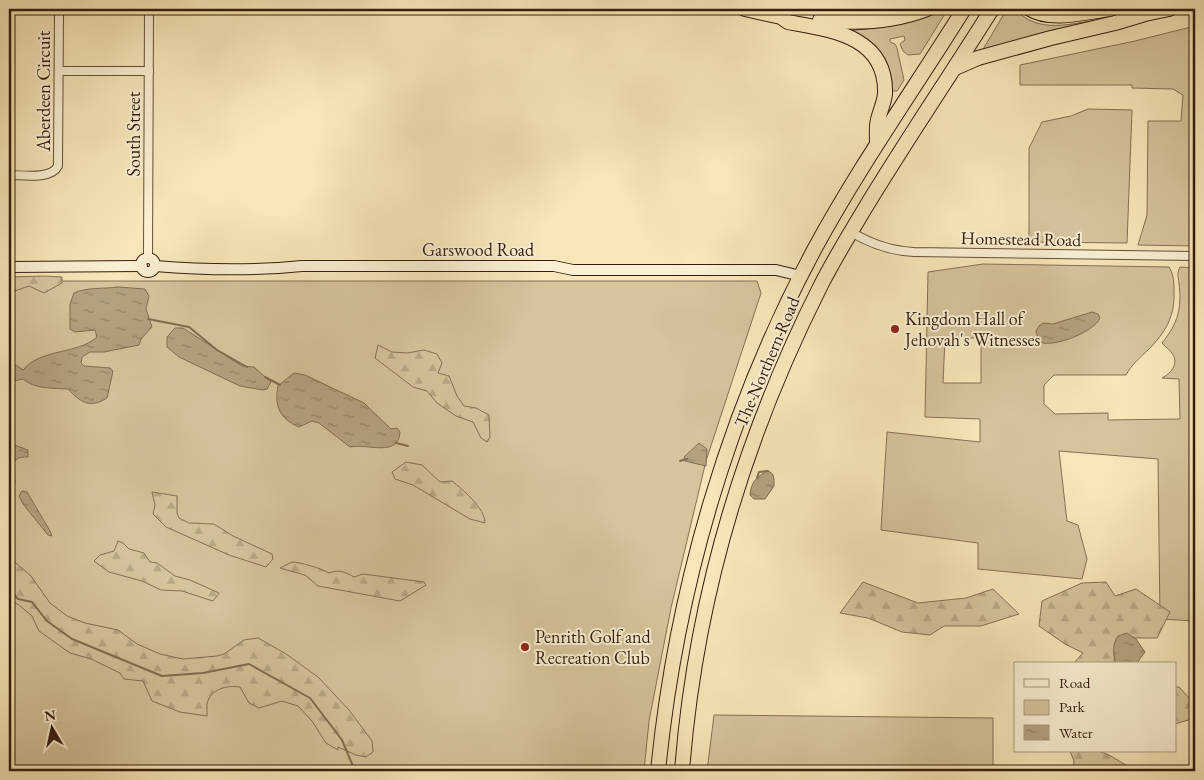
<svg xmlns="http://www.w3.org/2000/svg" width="1204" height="780" font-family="'EB Garamond',serif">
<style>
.green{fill:#d5c49c;stroke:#857055;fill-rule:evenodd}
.forest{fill:url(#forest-firs);stroke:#857055}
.water{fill:url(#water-ripples);stroke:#816d52}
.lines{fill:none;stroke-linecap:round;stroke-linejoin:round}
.stream{stroke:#816d52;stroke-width:2}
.street-casing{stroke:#654f39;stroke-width:10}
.secondary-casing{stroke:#351d0e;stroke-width:12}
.highway-casing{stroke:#351d0e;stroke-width:16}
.street{stroke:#f9efd2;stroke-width:8}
.secondary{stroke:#f9efd2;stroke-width:10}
.highway{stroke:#f6e6b9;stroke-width:14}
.poi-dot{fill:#8f2418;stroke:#f9efd2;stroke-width:2}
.labels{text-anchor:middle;stroke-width:4;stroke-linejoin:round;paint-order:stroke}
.street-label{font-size:18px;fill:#351d0e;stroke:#f9efd2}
.poi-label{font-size:18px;fill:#351d0e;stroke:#f9efd2;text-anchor:start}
</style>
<defs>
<pattern id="forest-firs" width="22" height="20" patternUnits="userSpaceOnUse" patternTransform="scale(1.25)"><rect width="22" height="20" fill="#d5c49c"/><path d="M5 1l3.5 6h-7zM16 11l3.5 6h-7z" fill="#b7a885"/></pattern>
<pattern id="water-ripples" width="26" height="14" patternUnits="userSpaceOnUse" patternTransform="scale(1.25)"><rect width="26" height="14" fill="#b4a27f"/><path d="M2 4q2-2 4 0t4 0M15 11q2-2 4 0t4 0" fill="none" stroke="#938366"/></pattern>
</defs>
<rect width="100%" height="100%" fill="#f6e6b9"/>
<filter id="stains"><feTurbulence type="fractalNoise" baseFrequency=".004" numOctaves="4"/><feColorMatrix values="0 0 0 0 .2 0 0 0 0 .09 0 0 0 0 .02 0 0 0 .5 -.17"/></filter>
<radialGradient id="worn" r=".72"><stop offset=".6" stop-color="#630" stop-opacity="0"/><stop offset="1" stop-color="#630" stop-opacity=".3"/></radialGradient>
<g class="green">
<polygon points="945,9 948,9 920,54 908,55 903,51 900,44 905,40 904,36 890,39 890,42 895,44 897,48 904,80 897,91 891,91 849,31 896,25 926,17"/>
<path d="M 1007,9 L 1015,9 C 1038,35 1071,23 1100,20 L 982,51 Z"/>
<polygon points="1195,26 1195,246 1138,245 1147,215 1148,121 1181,121 1183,95 1173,89 1132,88 1132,85 1020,85 1020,65 1135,41"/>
<polygon points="1088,109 1132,110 1127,243 1029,242 1029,148 1042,122 1071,116"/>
<path d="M 983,264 L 1169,267 C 1174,275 1174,283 1174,293 C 1175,316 1165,333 1149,349 C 1140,358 1132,364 1126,375 L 1054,375 L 1044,385 L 1044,404 L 1055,414 L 1108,413 L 1108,420 L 1180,419 L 1179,379 L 1162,378 C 1172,373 1180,362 1171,352 C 1168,348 1165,347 1162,343 C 1178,323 1182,309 1179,283 C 1178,276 1177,273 1180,267 L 1195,268 L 1195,621 L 1160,619 L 1158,459 L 1059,451 L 1067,521 L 1078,525 L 1087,559 L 1082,579 L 978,569 L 978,543 L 881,530 L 887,432 L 980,442 L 980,419 L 925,417 L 928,272 ZM 945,338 L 981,338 L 981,383 L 943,383 Z"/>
<polygon points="9,281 757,281 761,293 706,461 671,608 649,721 644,771 9,771"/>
<polygon points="714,715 993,718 993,771 707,771"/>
</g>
<g class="forest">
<polygon points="45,276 62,277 62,283 44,293 29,286 9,293 9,277"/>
<polygon points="378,345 392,352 407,353 424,350 437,354 442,363 438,373 449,376 457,396 464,406 476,408 489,415 490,437 487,442 481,438 473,422 456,416 437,403 427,391 413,387 375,358"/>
<path d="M 406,462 L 422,465 L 440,482 L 452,481 C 463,490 485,508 485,523 L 470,519 L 413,485 L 395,479 L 392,472 Z"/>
<polygon points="152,492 177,496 177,513 179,518 189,523 214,524 233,536 272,554 273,559 266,567 229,555 166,527 153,514 155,505"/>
<polygon points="118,541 123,543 129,549 144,553 150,562 157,563 175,576 190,580 219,593 213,601 182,591 161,590 142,581 109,572 94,561 100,555 114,551"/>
<path d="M 9,557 L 31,576 L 50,603 L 67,616 L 85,623 L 118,630 L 137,644 L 160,654 L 183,659 L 217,656 L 224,654 L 244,640 L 258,638 L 286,654 L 318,677 L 349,710 L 372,741 L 373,752 L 366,757 L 356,755 L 338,747 L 338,750 L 326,743 L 312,721 L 298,706 L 282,701 L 259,708 L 249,703 L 240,687 C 227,685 210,689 207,704 C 207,708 207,712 207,716 L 180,712 L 152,701 L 143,681 L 124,679 L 120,673 L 91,659 L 70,653 L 39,631 L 32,616 L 19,605 L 10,600 L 11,606 L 9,607 Z"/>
<path d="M 292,562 C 300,562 323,569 329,573 C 339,569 345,572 354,577 L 363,574 L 424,582 L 426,585 L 400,601 L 318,586 L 305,575 L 280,568 Z"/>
<polygon points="863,582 918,603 966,598 993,589 1019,614 981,626 944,626 930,635 902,632 868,618 840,613"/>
<polygon points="1106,582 1115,596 1136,589 1170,612 1157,638 1130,638 1115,642 1114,664 1073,664 1083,653 1065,644 1039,626 1042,601 1082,583"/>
<polygon points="1175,687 1179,687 1195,704 1195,718 1175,724"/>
<polygon points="1070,751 1098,751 1109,755 1136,771 1073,771 1074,761"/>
</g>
<g class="water">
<path d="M 118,287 L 145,289 L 149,296 L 146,309 L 152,327 L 141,339 L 139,345 L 104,352 L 90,352 L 82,357 L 81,363 L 84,366 L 110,368 L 113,371 L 107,398 C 90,409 80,402 68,389 C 53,388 34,389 23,379 L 9,382 L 9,364 L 16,365 L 23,370 C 41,348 77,355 97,337 L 95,330 L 75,332 L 70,329 L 70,304 L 74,293 C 87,287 104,289 118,287 Z"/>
<path d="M 1092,312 L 1098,314 L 1100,318 C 1094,332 1054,348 1039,342 L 1036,331 L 1039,326 L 1043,323 L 1053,324 Z"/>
<polygon points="175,328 183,328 242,366 254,367 271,382 267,389 263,390 240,386 179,357 167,347 167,337"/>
<path d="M 294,373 L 305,375 L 364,403 L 391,429 L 397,428 L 400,432 C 399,458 366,443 350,447 L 319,423 L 312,421 L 299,427 C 280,419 274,406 278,386 Z"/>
<path d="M 9,443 L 28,450 L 28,457 C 7,456 15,471 15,484 L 9,488 Z"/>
<polygon points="699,443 707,449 706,466 685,461 684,457"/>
<path d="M 766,471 C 775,472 774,478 774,486 L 765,499 L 754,499 L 750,495 C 751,482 756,478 766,471 Z"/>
<polygon points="22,491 27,492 50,531 52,536 48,535 23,504 19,496"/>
<path d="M 1127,633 L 1136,639 L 1145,652 L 1137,663 L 1116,664 C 1113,654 1112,645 1118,636 Z"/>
</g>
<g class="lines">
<g class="stream">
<polyline points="148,319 189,327 217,350 247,367"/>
<polyline points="265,377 280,385"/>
<polyline points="396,443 408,446"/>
<polyline points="680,461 687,459"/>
<polyline points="757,478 759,472 768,471"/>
<polyline points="9,589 18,599 32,602 47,621 72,639 162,676 203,673 249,664 310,698 342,740 355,771"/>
</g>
<defs>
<g id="street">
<polyline points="59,71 149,71"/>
<path d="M 9,175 C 22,175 51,180 58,166 L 59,9"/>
<path d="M 851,232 C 871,244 890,251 914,252 L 1195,256"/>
<polyline points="148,259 149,9"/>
</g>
<g id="secondary">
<circle cx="148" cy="265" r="7"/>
<path d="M 155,266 C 204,270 253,271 302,266 L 554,266 L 573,270 L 776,270 L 801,276"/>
<polyline points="9,267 142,266"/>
</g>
<g id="highway">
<path d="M 745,9 L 781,17 L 788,22 C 831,30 887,36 885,94 C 884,103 880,111 878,120 C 876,127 877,136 877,143"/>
<path d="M 1030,9 C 1050,22 1087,12 1110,9"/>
<path d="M 820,20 C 856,24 893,22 927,9"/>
<polyline points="955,68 978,58 1051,38 1115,23 1145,14 1169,9"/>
<path d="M 658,771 C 676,590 728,411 814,250 C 859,167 914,89 964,9"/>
<path d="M 682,771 C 695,602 744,438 820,287 C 833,261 849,235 864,210 C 905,142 950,76 992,9"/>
</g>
</defs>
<use href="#street" class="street-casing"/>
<use href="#secondary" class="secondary-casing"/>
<use href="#highway" class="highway-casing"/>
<use href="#street" class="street"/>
<use href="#secondary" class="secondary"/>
<use href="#highway" class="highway"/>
</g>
<g class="poi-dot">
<circle cx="895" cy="329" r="5"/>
<circle cx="525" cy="647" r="5"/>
</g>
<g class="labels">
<g class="street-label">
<text transform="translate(44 91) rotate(-90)" y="6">Aberdeen Circuit</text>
<text transform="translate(134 134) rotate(-90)" y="6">South Street</text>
<text transform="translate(1021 239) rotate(1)" y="6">Homestead Road</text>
<text x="478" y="256">Garswood Road</text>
<text transform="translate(767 362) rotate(-67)" y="6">The Northern Road</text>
</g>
<g class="poi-label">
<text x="905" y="325">Kingdom Hall of<tspan x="905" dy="21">Jehovah's Witnesses</tspan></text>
<text x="535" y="643">Penrith Golf and<tspan x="535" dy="21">Recreation Club</tspan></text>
</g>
</g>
<rect width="1204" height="780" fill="none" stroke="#f6e6b9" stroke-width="30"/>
<rect x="10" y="10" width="1184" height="760" fill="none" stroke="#351d0e" stroke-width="2.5"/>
<rect x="15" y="15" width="1174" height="750" fill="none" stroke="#351d0e"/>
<rect x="1014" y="662" width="162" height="90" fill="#f9efd2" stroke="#ab9b84"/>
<rect x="1024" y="679" width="25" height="8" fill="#f9efd2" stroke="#ab9b84"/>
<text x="1059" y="688" font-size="15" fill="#351d0e">Road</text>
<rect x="1024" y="700" width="25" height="15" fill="#d5c49c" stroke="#ab9b84"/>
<text x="1059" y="712" font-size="15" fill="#351d0e">Park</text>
<rect x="1024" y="725" width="25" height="15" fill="url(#water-ripples)" stroke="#ab9b84"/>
<text x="1059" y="738" font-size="15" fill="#351d0e">Water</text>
<g transform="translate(52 728) rotate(351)" stroke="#f9efd2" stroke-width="4" paint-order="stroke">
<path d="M0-4L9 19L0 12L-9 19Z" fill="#351d0e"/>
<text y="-8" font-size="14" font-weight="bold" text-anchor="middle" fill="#351d0e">N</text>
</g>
<rect width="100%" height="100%" filter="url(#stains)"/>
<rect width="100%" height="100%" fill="url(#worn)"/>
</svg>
